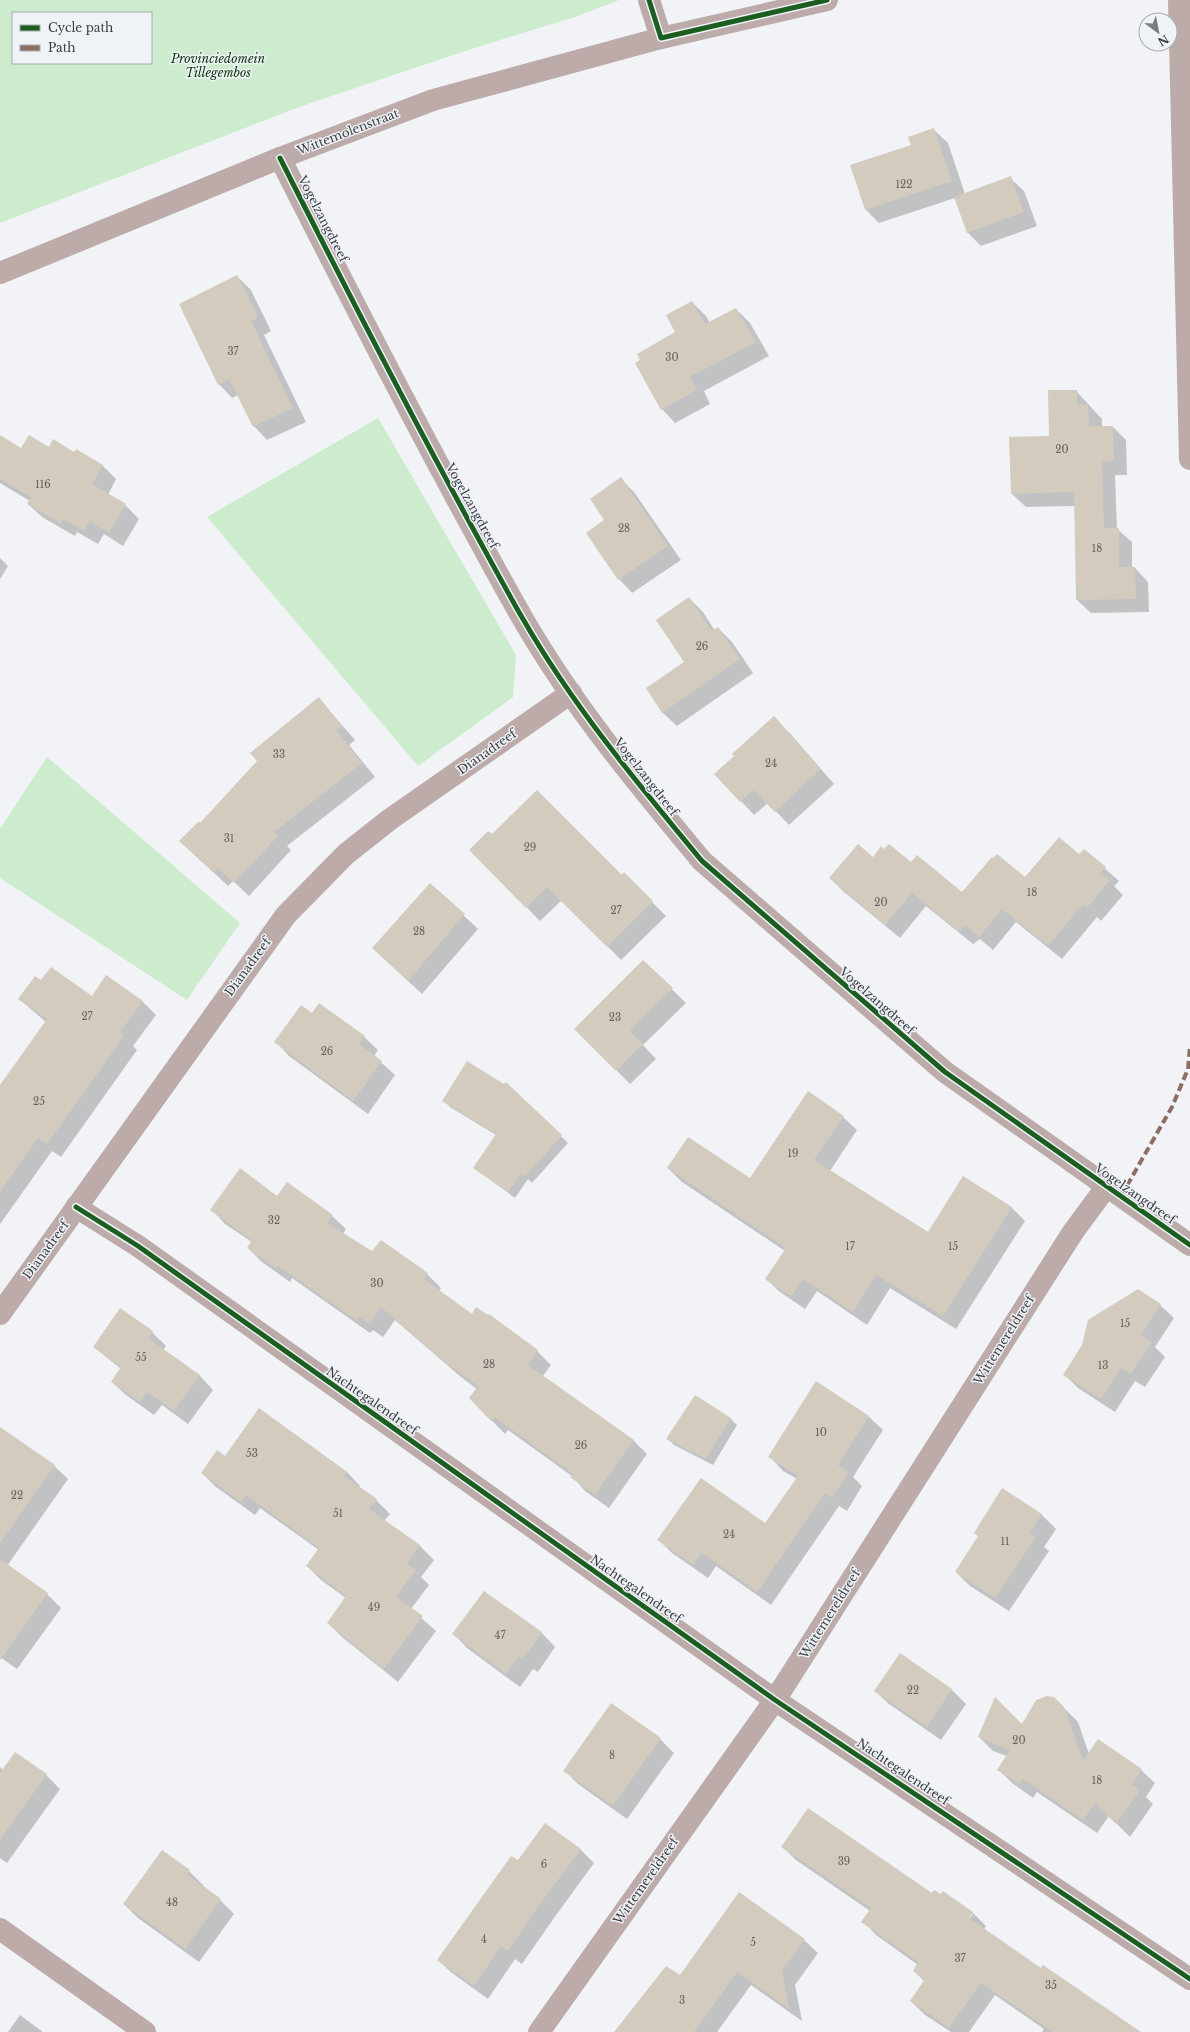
<svg xmlns="http://www.w3.org/2000/svg" width="1190" height="2032" font-family="'Libre Baskerville',serif">
<style>
.green{fill:#cdeccd;fill-rule:evenodd}
.shadow{fill:#0003;fill-rule:evenodd}
.building{fill:#d3cbbe}
.lines{fill:none;stroke-linecap:round;stroke-linejoin:round}
.minor{stroke:#bdabaa;stroke-width:22}
.quiet{stroke:#8d6e63;stroke-width:4;stroke-dasharray:8 4;stroke-linecap:butt}
.cycleway-casing{stroke:#eff3f8;stroke-width:8}
.cycleway{stroke:#1b5e20;stroke-width:5}
.labels{text-anchor:middle;stroke-width:3;stroke-linejoin:round;paint-order:stroke}
.number-label{font-size:10px;fill:#60605e}
.park-label{font-size:12px;font-style:italic;fill:#0a3409;stroke:#eff3f8}
.street-label{font-size:12px;fill:#3a3c3e;stroke:#eff3f8}
</style>
<rect width="100%" height="100%" fill="#f1f3f6"/>
<g class="green">
<path d="M 0,0 L 619,0 L 575,17 L 471,49 L 299,107 L 0,223 ZM 13,13 L 151,13 L 151,63 L 13,63 Z"/>
<polygon points="378,418 516,655 513,697 418,766 207,517"/>
<polygon points="47,757 240,923 187,1000 0,878 0,829"/>
</g>
<g class="shadow">
<polygon points="934,130 948,143 965,194 1010,178 1024,191 1037,226 981,246 967,232 955,198 879,223 866,210 912,145"/>
<polygon points="237,276 251,290 271,331 264,335 306,422 267,440 254,426 238,395 232,398 219,384"/>
<polygon points="692,302 706,316 710,323 736,309 750,323 769,356 704,391 710,404 675,423 662,409 676,332"/>
<polygon points="1076,391 1102,419 1102,427 1113,427 1126,440 1127,475 1115,475 1117,529 1132,542 1132,568 1135,568 1148,582 1149,612 1091,613 1077,600 1075,506 1026,507 1012,494 1050,437"/>
<polygon points="0,437 22,449 49,448 74,453 102,465 116,479 108,495 125,505 139,519 123,546 104,534 98,544 77,532 75,536 42,517 28,504 30,501 0,483"/>
<polygon points="621,479 634,492 681,560 632,593 619,579 606,520"/>
<polygon points="0,558 8,566 0,579"/>
<polygon points="689,598 703,612 715,631 718,628 732,642 753,673 677,726 663,713 647,688 686,662"/>
<polygon points="319,699 355,740 349,745 375,777 287,846 291,850 249,896 233,881 228,886 194,854 200,824"/>
<polygon points="788,731 834,784 789,825 768,803 754,815 716,774"/>
<polygon points="492,835 622,877 624,874 666,916 621,960 562,900 540,921 471,850"/>
<polygon points="885,850 911,863 962,893 1025,879 1080,855 1084,850 1119,881 1114,886 1123,895 1101,921 1097,917 1062,959 1016,922 993,950 980,939 973,944 926,906 900,938 844,892 830,878 873,858"/>
<polygon points="430,884 478,929 422,994 373,948"/>
<polygon points="643,961 686,1003 643,1045 656,1059 630,1084 576,1029"/>
<polygon points="42,982 92,997 142,1001 156,1015 133,1046 137,1050 61,1157 52,1151 0,1224 0,1086 46,1022 19,999"/>
<polygon points="312,1014 364,1037 378,1050 374,1056 395,1075 368,1114 289,1056 276,1042"/>
<polygon points="506,1083 568,1143 532,1183 528,1179 515,1198 474,1168 496,1135 450,1107 443,1100 504,1085"/>
<polygon points="843,1117 857,1130 830,1171 929,1233 1011,1207 1025,1221 956,1329 890,1288 867,1325 817,1291 805,1309 780,1292 766,1279 785,1251 682,1182 668,1168 750,1180"/>
<polygon points="278,1197 332,1216 346,1229 343,1234 372,1253 427,1274 441,1288 439,1291 472,1316 488,1316 489,1315 537,1351 551,1365 543,1376 634,1441 647,1454 609,1508 585,1491 572,1476 508,1430 505,1434 470,1398 477,1389 461,1377 395,1320 383,1337 373,1330 370,1333 292,1278 290,1282 262,1262 248,1248 252,1242 225,1224 212,1210"/>
<polygon points="1160,1305 1174,1318 1155,1347 1165,1357 1145,1387 1135,1381 1115,1412 1078,1388 1064,1374"/>
<polygon points="121,1310 152,1332 166,1346 163,1350 200,1376 213,1390 188,1424 162,1405 154,1415 126,1395 112,1382 121,1369 94,1347"/>
<polygon points="816,1383 869,1417 883,1430 853,1477 862,1486 847,1511 839,1506 771,1605 716,1566 708,1578 672,1553 659,1540 765,1524 797,1479 783,1471 770,1457"/>
<polygon points="695,1396 731,1419 737,1425 713,1465 674,1445 668,1439"/>
<polygon points="259,1409 347,1472 360,1486 359,1488 376,1500 390,1514 384,1521 420,1546 434,1560 421,1577 429,1585 411,1609 436,1631 398,1682 342,1637 328,1623 346,1598 321,1580 307,1566 319,1550 260,1508 255,1515 216,1487 202,1473 225,1457"/>
<polygon points="0,1446 54,1466 68,1479 7,1566 47,1594 61,1608 17,1669 0,1657"/>
<polygon points="1003,1489 1042,1515 1056,1529 1044,1547 1049,1551 1009,1611 970,1586 956,1572 979,1537 975,1533"/>
<polygon points="484,1592 542,1633 555,1647 538,1672 533,1669 520,1687 467,1648 454,1634"/>
<polygon points="900,1654 952,1690 966,1704 941,1740 889,1704 875,1691"/>
<polygon points="1054,1698 1078,1722 1089,1754 1141,1770 1155,1783 1146,1797 1153,1804 1130,1837 1109,1816 1097,1833 1037,1792 1033,1798 1012,1783 998,1769 1007,1756 993,1751 979,1737 1023,1726"/>
<polygon points="612,1704 660,1739 674,1753 627,1819 578,1784 565,1771"/>
<polygon points="0,1767 3,1770 46,1775 60,1789 7,1863 0,1858"/>
<polygon points="545,1824 581,1850 594,1863 554,1918 522,1964 515,1959 488,1999 452,1973 438,1960 518,1861"/>
<path d="M 783,1847 L 933,1895 L 941,1896 L 944,1893 L 973,1913 L 986,1926 L 984,1930 L 1041,1970 L 1140,2032 L 1042,2032 L 1044,2029 L 995,1995 L 969,2032 L 951,2032 L 925,2015 L 911,2001 L 925,1982 L 914,1971 L 918,1965 L 876,1935 L 863,1921 L 870,1911 L 796,1860 ZM 971,1914 L 973,1914 L 967,1922 Z"/>
<polygon points="162,1851 189,1871 203,1885 202,1887 220,1900 234,1914 199,1962 138,1918 124,1904"/>
<polygon points="804,1940 818,1953 795,1985 802,2021 751,1985 717,2032 627,2032 680,1977"/>
<polygon points="20,2015 43,2032 8,2032"/>
</g>
<g class="building">
<polygon points="934,128 952,181 865,210 850,165 911,145 908,137"/>
<polygon points="1011,176 1024,212 967,233 954,197"/>
<polygon points="237,275 258,317 251,321 293,408 253,427 229,379 218,385 179,304"/>
<polygon points="692,301 705,324 736,308 756,342 690,377 697,390 661,410 635,363 640,360 637,354 675,332 666,315"/>
<polygon points="1048,390 1077,390 1077,405 1088,404 1089,426 1113,426 1114,461 1102,462 1104,528 1119,528 1119,567 1135,567 1136,599 1076,600 1074,492 1011,494 1009,437 1049,436"/>
<polygon points="0,435 21,448 29,435 49,447 53,439 74,452 76,449 103,465 92,484 126,504 109,533 90,521 84,531 63,519 61,523 27,504 31,497 0,479"/>
<polygon points="621,477 668,546 618,580 586,533 604,520 590,499"/>
<polygon points="689,597 712,631 718,627 740,659 662,713 646,688 684,662 656,620"/>
<polygon points="319,697 342,726 336,730 362,763 274,832 278,836 234,883 218,868 214,873 179,841 199,821 200,823 257,761 250,753"/>
<polygon points="774,716 821,769 775,812 753,790 740,802 714,774 734,756 732,754"/>
<polygon points="537,790 622,875 624,872 653,901 607,947 547,887 526,908 469,850 488,831 492,834"/>
<polygon points="1059,837 1079,854 1084,849 1106,867 1100,873 1110,880 1087,908 1083,904 1048,946 1002,909 979,937 966,926 958,931 912,893 885,925 829,878 858,844 873,857 881,846 884,849 889,844 911,862 917,855 962,892 992,857 993,858 997,854 1025,877"/>
<polygon points="430,883 465,914 408,981 372,948"/>
<polygon points="643,960 673,988 630,1031 643,1044 616,1071 574,1029"/>
<polygon points="51,967 92,996 106,975 143,1001 120,1032 124,1036 47,1144 38,1138 0,1192 0,1085 47,1019 18,999 35,976 41,980"/>
<polygon points="319,1003 365,1036 359,1044 382,1061 353,1101 274,1042 301,1005 312,1013"/>
<polygon points="467,1061 504,1084 506,1082 562,1135 525,1177 520,1174 508,1192 473,1168 496,1134 442,1101"/>
<polygon points="808,1091 844,1116 814,1160 928,1232 963,1176 1012,1207 943,1316 876,1275 853,1312 803,1279 791,1297 765,1279 786,1248 667,1168 688,1137 750,1178"/>
<polygon points="240,1168 277,1196 287,1182 333,1215 327,1223 372,1251 381,1240 428,1273 424,1279 472,1314 476,1307 488,1315 489,1314 538,1350 528,1365 634,1440 595,1495 570,1477 573,1474 494,1417 491,1421 469,1398 478,1386 446,1363 381,1307 369,1324 358,1316 356,1320 278,1266 276,1269 247,1248 252,1240 210,1210"/>
<polygon points="1138,1289 1161,1304 1141,1335 1152,1342 1131,1374 1121,1368 1101,1399 1063,1375 1082,1345 1088,1320"/>
<polygon points="120,1308 153,1331 148,1338 200,1375 174,1411 148,1392 140,1402 111,1382 121,1367 93,1347"/>
<polygon points="816,1381 869,1416 838,1465 849,1472 832,1498 825,1493 757,1592 702,1553 693,1565 657,1540 701,1478 765,1523 798,1476 768,1457"/>
<polygon points="695,1395 731,1418 706,1459 666,1439"/>
<polygon points="259,1408 347,1472 344,1476 377,1499 369,1509 420,1545 407,1564 416,1570 396,1597 423,1616 384,1669 327,1623 346,1596 306,1566 319,1548 246,1495 241,1502 201,1473 217,1450 225,1456"/>
<polygon points="0,1427 55,1465 0,1543"/>
<polygon points="1002,1488 1042,1514 1030,1533 1036,1537 995,1598 955,1572 978,1536 974,1533"/>
<polygon points="0,1559 48,1593 0,1660"/>
<polygon points="484,1591 542,1632 523,1659 519,1656 506,1674 452,1634"/>
<polygon points="900,1653 952,1689 927,1727 874,1691"/>
<polygon points="1047,1696 1054,1697 1064,1707 1083,1761 1098,1739 1142,1769 1132,1784 1140,1790 1116,1824 1095,1803 1083,1820 1023,1779 1019,1784 997,1770 1010,1750 978,1737 995,1697 1022,1724 1036,1700"/>
<polygon points="611,1703 661,1738 613,1806 563,1771"/>
<polygon points="15,1752 47,1774 0,1840 0,1773"/>
<polygon points="808,1808 932,1893 934,1890 941,1894 943,1891 973,1912 969,1918 1041,1968 1043,1965 1141,2032 1053,2032 981,1983 949,2028 910,2001 925,1979 913,1971 918,1962 861,1922 871,1908 781,1847"/>
<polygon points="545,1823 581,1849 540,1904 508,1951 501,1946 474,1986 437,1960 511,1856 518,1860"/>
<polygon points="162,1850 190,1870 187,1874 221,1899 185,1949 123,1904"/>
<polygon points="739,1892 805,1939 782,1971 789,2009 737,1972 694,2032 614,2032 666,1966 680,1975"/>
</g>
<g class="lines">
<g class="minor">
<polyline points="649,0 661,38"/>
<polyline points="1179,0 1190,459"/>
<path d="M 280,158 C 342,281 405,404 471,525 C 488,556 505,588 523,619 C 573,706 638,784 702,861 L 945,1072 L 1190,1245"/>
<polyline points="0,273 280,158 433,100 661,38 827,0"/>
<polyline points="76,1207 138,1246 775,1700 1190,1979"/>
<polyline points="0,1314 286,915 346,854 389,820 571,693"/>
<polyline points="0,1929 145,2032"/>
<polyline points="539,2032 775,1700 1073,1232 1107,1186"/>
</g>
<polyline class="quiet" points="1121,1196 1172,1107 1188,1069 1190,1046"/>
<defs>
<g id="cycleway">
<polyline points="649,0 661,38 827,0"/>
<path d="M 280,158 C 342,281 405,404 471,525 C 488,556 505,588 523,619 C 573,706 638,784 702,861 L 945,1072 L 1190,1245"/>
<polyline points="76,1207 138,1246 775,1700 1190,1979"/>
</g>
</defs>
<use href="#cycleway" class="cycleway-casing"/>
<use href="#cycleway" class="cycleway"/>
</g>
<g class="labels">
<g class="number-label">
<text x="904" y="188">122</text>
<text x="233" y="355">37</text>
<text x="672" y="361">30</text>
<text x="1062" y="453">20</text>
<text x="43" y="488">116</text>
<text x="624" y="532">28</text>
<text x="1097" y="552">18</text>
<text x="702" y="650">26</text>
<text x="279" y="758">33</text>
<text x="771" y="767">24</text>
<text x="229" y="842">31</text>
<text x="530" y="851">29</text>
<text x="1032" y="896">18</text>
<text x="881" y="906">20</text>
<text x="616" y="914">27</text>
<text x="419" y="935">28</text>
<text x="87" y="1020">27</text>
<text x="615" y="1021">23</text>
<text x="327" y="1055">26</text>
<text x="39" y="1105">25</text>
<text x="793" y="1157">19</text>
<text x="274" y="1224">32</text>
<text x="850" y="1250">17</text>
<text x="953" y="1250">15</text>
<text x="377" y="1287">30</text>
<text x="1125" y="1327">15</text>
<text x="141" y="1361">55</text>
<text x="489" y="1368">28</text>
<text x="1103" y="1369">13</text>
<text x="821" y="1436">10</text>
<text x="581" y="1449">26</text>
<text x="252" y="1457">53</text>
<text x="17" y="1499">22</text>
<text x="338" y="1517">51</text>
<text x="729" y="1538">24</text>
<text x="1005" y="1545">11</text>
<text x="374" y="1611">49</text>
<text x="500" y="1639">47</text>
<text x="913" y="1694">22</text>
<text x="1019" y="1744">20</text>
<text x="612" y="1759">8</text>
<text x="1097" y="1784">18</text>
<text x="844" y="1865">39</text>
<text x="544" y="1868">6</text>
<text x="172" y="1906">48</text>
<text x="484" y="1943">4</text>
<text x="753" y="1946">5</text>
<text x="960" y="1962">37</text>
<text x="1051" y="1989">35</text>
<text x="682" y="2004">3</text>
</g>
<g class="park-label">
<text x="218" y="63">Provinciedomein<tspan x="218" dy="14">Tillegembos</tspan></text>
</g>
<g class="street-label">
<text transform="translate(348 132) rotate(-21)" y="4">Wittemolenstraat</text>
<text transform="translate(323 219) rotate(63)" y="4">Vogelzangdreef</text>
<text transform="translate(472 506) rotate(61)" y="4">Vogelzangdreef</text>
<text transform="translate(487 752) rotate(-35)" y="4">Dianadreef</text>
<text transform="translate(646 777) rotate(52)" y="4">Vogelzangdreef</text>
<text transform="translate(248 967) rotate(-54)" y="4">Dianadreef</text>
<text transform="translate(877 1001) rotate(41)" y="4">Vogelzangdreef</text>
<text transform="translate(1135 1194) rotate(35)" y="4">Vogelzangdreef</text>
<text transform="translate(46 1250) rotate(-54)" y="4">Dianadreef</text>
<text transform="translate(1004 1340) rotate(-58)" y="4">Wittemereldreef</text>
<text transform="translate(372 1401) rotate(35)" y="4">Nachtegalendreef</text>
<text transform="translate(636 1589) rotate(35)" y="4">Nachtegalendreef</text>
<text transform="translate(830 1614) rotate(-58)" y="4">Wittemereldreef</text>
<text transform="translate(903 1772) rotate(34)" y="4">Nachtegalendreef</text>
<text transform="translate(646 1881) rotate(-55)" y="4">Wittemereldreef</text>
</g>
</g>
<rect x="12" y="12" width="140" height="52" fill="#eff3f8" stroke="#a7aaae"/>
<rect x="20" y="25" width="20" height="6" fill="#1b5e20" stroke="#a7aaae"/>
<text x="48" y="32" font-size="12" fill="#3a3c3e">Cycle path</text>
<rect x="20" y="45" width="20" height="6" fill="#8d6e63" stroke="#a7aaae"/>
<text x="48" y="52" font-size="12" fill="#3a3c3e">Path</text>
<g transform="translate(1158 32) rotate(148)"><circle r="19" fill="#eff3f8" stroke="#a7aaae"/>
<path d="M0-3L7 15L0 10L-7 15Z" fill="#7a7c7e"/>
<text y="-6" font-size="11" font-weight="bold" text-anchor="middle" fill="#3a3c3e">N</text>
</g>
</svg>
